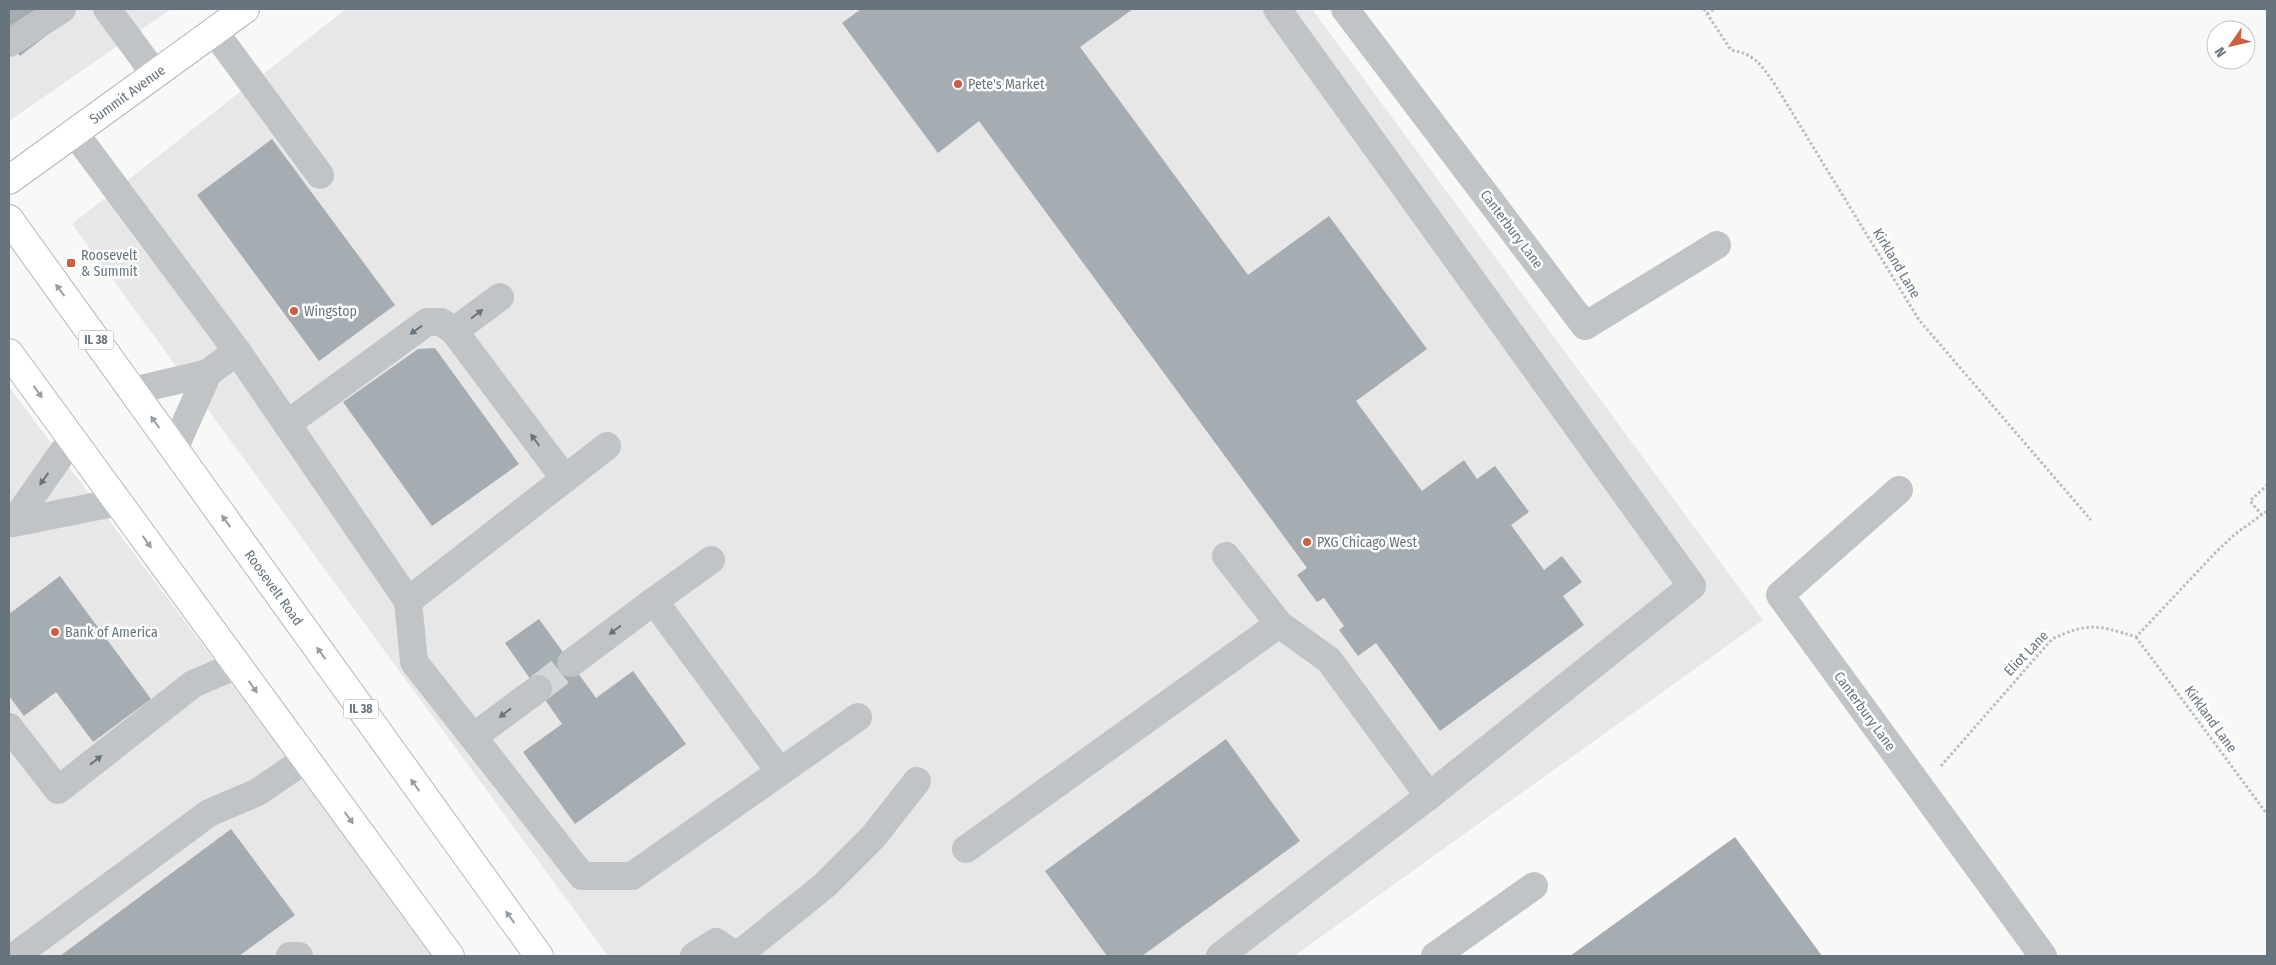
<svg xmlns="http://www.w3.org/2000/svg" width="2276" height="965" font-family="'Fira Sans Condensed',sans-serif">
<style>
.built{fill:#e6e7e6}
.building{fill:#a6adb2}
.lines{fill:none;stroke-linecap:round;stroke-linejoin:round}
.minor-tunnel{stroke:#d4d7d8;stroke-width:28;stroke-dasharray:28 14;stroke-linecap:butt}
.major-casing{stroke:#b4b8bb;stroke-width:30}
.path{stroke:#babdbf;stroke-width:3;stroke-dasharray:2.5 2.5;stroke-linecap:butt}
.minor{stroke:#c0c4c7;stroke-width:28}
.major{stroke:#fff;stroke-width:28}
.oneway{fill:#949ea4}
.oneway2{fill:#66747d}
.poi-dot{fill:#ce5e41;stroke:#fff;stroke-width:2}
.labels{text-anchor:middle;stroke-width:5;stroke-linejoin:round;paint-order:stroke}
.shield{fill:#fff;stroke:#949ea4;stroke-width:1}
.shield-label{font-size:12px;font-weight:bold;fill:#66747d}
.poi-label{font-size:14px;fill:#66747d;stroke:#fff;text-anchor:start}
.street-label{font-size:14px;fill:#66747d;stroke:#fff}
</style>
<rect width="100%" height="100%" fill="#f8f8f6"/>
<g class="built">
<polygon points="9,9 171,9 9,121"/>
<polygon points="346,9 1312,9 1763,620 1294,956 608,956 72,224"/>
<polygon points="9,387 436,956 9,956"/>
</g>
<g class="building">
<polygon points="9,9 61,9 69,18 20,56 9,42"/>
<polygon points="861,9 1133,9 1080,47 1248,275 1329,216 1427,349 1356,401 1422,491 1464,460 1477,479 1495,466 1529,512 1511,525 1544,570 1562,556 1582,582 1563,596 1584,625 1440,731 1376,643 1358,656 1339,630 1344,626 1324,598 1317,602 1297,575 1307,568 979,121 938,153 842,23"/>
<polygon points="272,139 395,305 319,361 197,195"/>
<polygon points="435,348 519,464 432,526 343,402 418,349"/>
<polygon points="60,576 151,699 93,742 56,692 24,716 9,696 9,614"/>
<polygon points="539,619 596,698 633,671 686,744 575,824 523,752 562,724 505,643"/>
<polygon points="1226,739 1300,841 1142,956 1107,956 1045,871"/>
<polygon points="231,829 295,915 239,956 60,956"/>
<polygon points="1735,837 1822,956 1570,956"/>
</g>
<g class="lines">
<polyline class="minor-tunnel" points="538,689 571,663"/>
<defs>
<g id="major">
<path id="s1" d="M 9,180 L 245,9"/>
<path id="s2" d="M 9,219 L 539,956"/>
<polyline points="9,353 450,956"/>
</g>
</defs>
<use href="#major" class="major-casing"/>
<g class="path">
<path d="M 1704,9 L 1731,50 C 1755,54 1761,65 1774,83 L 1919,320 L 2091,520"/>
<polyline points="1707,14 1714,9"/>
<polyline points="2262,515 2250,501 2267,485"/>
<polyline points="2136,637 2267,814"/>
<path d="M 1941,766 L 2052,639 C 2089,622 2098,625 2136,637 L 2215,553 L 2234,535 L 2267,511"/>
</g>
<g class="minor">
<polyline points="107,9 155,74"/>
<polyline points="1345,9 1585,326 1717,245"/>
<polyline points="214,31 320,175"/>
<polyline points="9,43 62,9"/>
<polyline points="74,132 237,351 208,373"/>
<polyline points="454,331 500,297"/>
<polyline points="237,351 408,601 414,662 582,876 632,876 858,717"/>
<polyline points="132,391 208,373 174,449"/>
<polyline points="287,424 427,322 441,322 454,331 565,479"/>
<polyline points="72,439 13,523 118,502"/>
<polyline points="1899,490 1780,595 2043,956"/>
<polyline points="711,560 654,601 780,772"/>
<polyline points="408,601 607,446"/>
<polyline points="1279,624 1329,660 1429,796"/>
<polyline points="571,663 654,601"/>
<polyline points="9,727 58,790 193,684 237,665"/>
<polyline points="473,737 538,689"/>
<polyline points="966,849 1279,624 1226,556"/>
<polyline points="15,956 209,813 258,792 306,759"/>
<polyline points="290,956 299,956"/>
<polyline points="694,956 716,942 736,956"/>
<polyline points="737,956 825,885 873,837 917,781"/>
<polyline points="1220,956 1429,796 1692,586 1277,9"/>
<polyline points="1435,956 1534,886"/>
</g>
<use href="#major" class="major"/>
</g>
<defs><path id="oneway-solid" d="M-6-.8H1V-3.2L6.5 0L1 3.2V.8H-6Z" transform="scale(1.25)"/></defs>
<g class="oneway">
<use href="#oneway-solid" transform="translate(60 290) rotate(-126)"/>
<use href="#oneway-solid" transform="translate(38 392) rotate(54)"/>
<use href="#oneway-solid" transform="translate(155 422) rotate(-126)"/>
<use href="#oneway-solid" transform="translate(226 521) rotate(-126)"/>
<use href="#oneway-solid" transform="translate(147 542) rotate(54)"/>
<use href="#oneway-solid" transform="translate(321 653) rotate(-126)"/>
<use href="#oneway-solid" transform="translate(253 687) rotate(54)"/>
<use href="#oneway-solid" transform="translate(415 785) rotate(-126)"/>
<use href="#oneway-solid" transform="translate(349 818) rotate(54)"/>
<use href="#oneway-solid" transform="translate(510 917) rotate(-126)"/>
</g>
<g class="oneway2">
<use href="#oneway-solid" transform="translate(477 314) rotate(-37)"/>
<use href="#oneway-solid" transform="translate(416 330) rotate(144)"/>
<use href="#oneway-solid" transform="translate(535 440) rotate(-127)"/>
<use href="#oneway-solid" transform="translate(44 479) rotate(125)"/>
<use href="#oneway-solid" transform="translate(615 630) rotate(143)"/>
<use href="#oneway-solid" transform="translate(505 713) rotate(143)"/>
<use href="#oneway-solid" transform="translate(96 760) rotate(-38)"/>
</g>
<g class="poi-dot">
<circle cx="958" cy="84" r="5"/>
<rect x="66" y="258" width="10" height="10" rx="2.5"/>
<circle cx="294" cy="311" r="5"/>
<circle cx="1307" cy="542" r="5"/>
<circle cx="55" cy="632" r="5"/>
</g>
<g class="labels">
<g class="shield">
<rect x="78.5" y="330.5" width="35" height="19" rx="4"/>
<rect x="343.5" y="699.5" width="35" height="19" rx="4"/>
</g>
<g class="shield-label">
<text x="96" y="344">IL 38</text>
<text x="361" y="713">IL 38</text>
</g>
<g class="poi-label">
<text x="968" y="89">Pete's Market</text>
<text x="81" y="260">Roosevelt<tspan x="81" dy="16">&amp; Summit</tspan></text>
<text x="304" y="316">Wingstop</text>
<text x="1317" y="547">PXG Chicago West</text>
<text x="65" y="637">Bank of America</text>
</g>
<g class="street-label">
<text dy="5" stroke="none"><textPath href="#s1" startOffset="146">Summit Avenue</textPath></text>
<text transform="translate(1512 229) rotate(53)" y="5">Canterbury Lane</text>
<text transform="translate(1897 263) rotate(59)" y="5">Kirkland Lane</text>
<text dy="5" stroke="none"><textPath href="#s2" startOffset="454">Roosevelt Road</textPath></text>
<text transform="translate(2026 653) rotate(-46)" y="5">Eliot Lane</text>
<text transform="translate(1865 711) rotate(54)" y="5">Canterbury Lane</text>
<text transform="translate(2211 719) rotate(54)" y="5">Kirkland Lane</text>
</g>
</g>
<rect width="2276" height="965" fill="none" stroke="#66747d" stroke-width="20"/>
<g transform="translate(2231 45) rotate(236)"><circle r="24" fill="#ffffff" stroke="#c2c7cb"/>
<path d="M0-4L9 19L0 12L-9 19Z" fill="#ce5e41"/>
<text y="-8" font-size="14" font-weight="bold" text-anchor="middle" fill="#66747d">N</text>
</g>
</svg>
